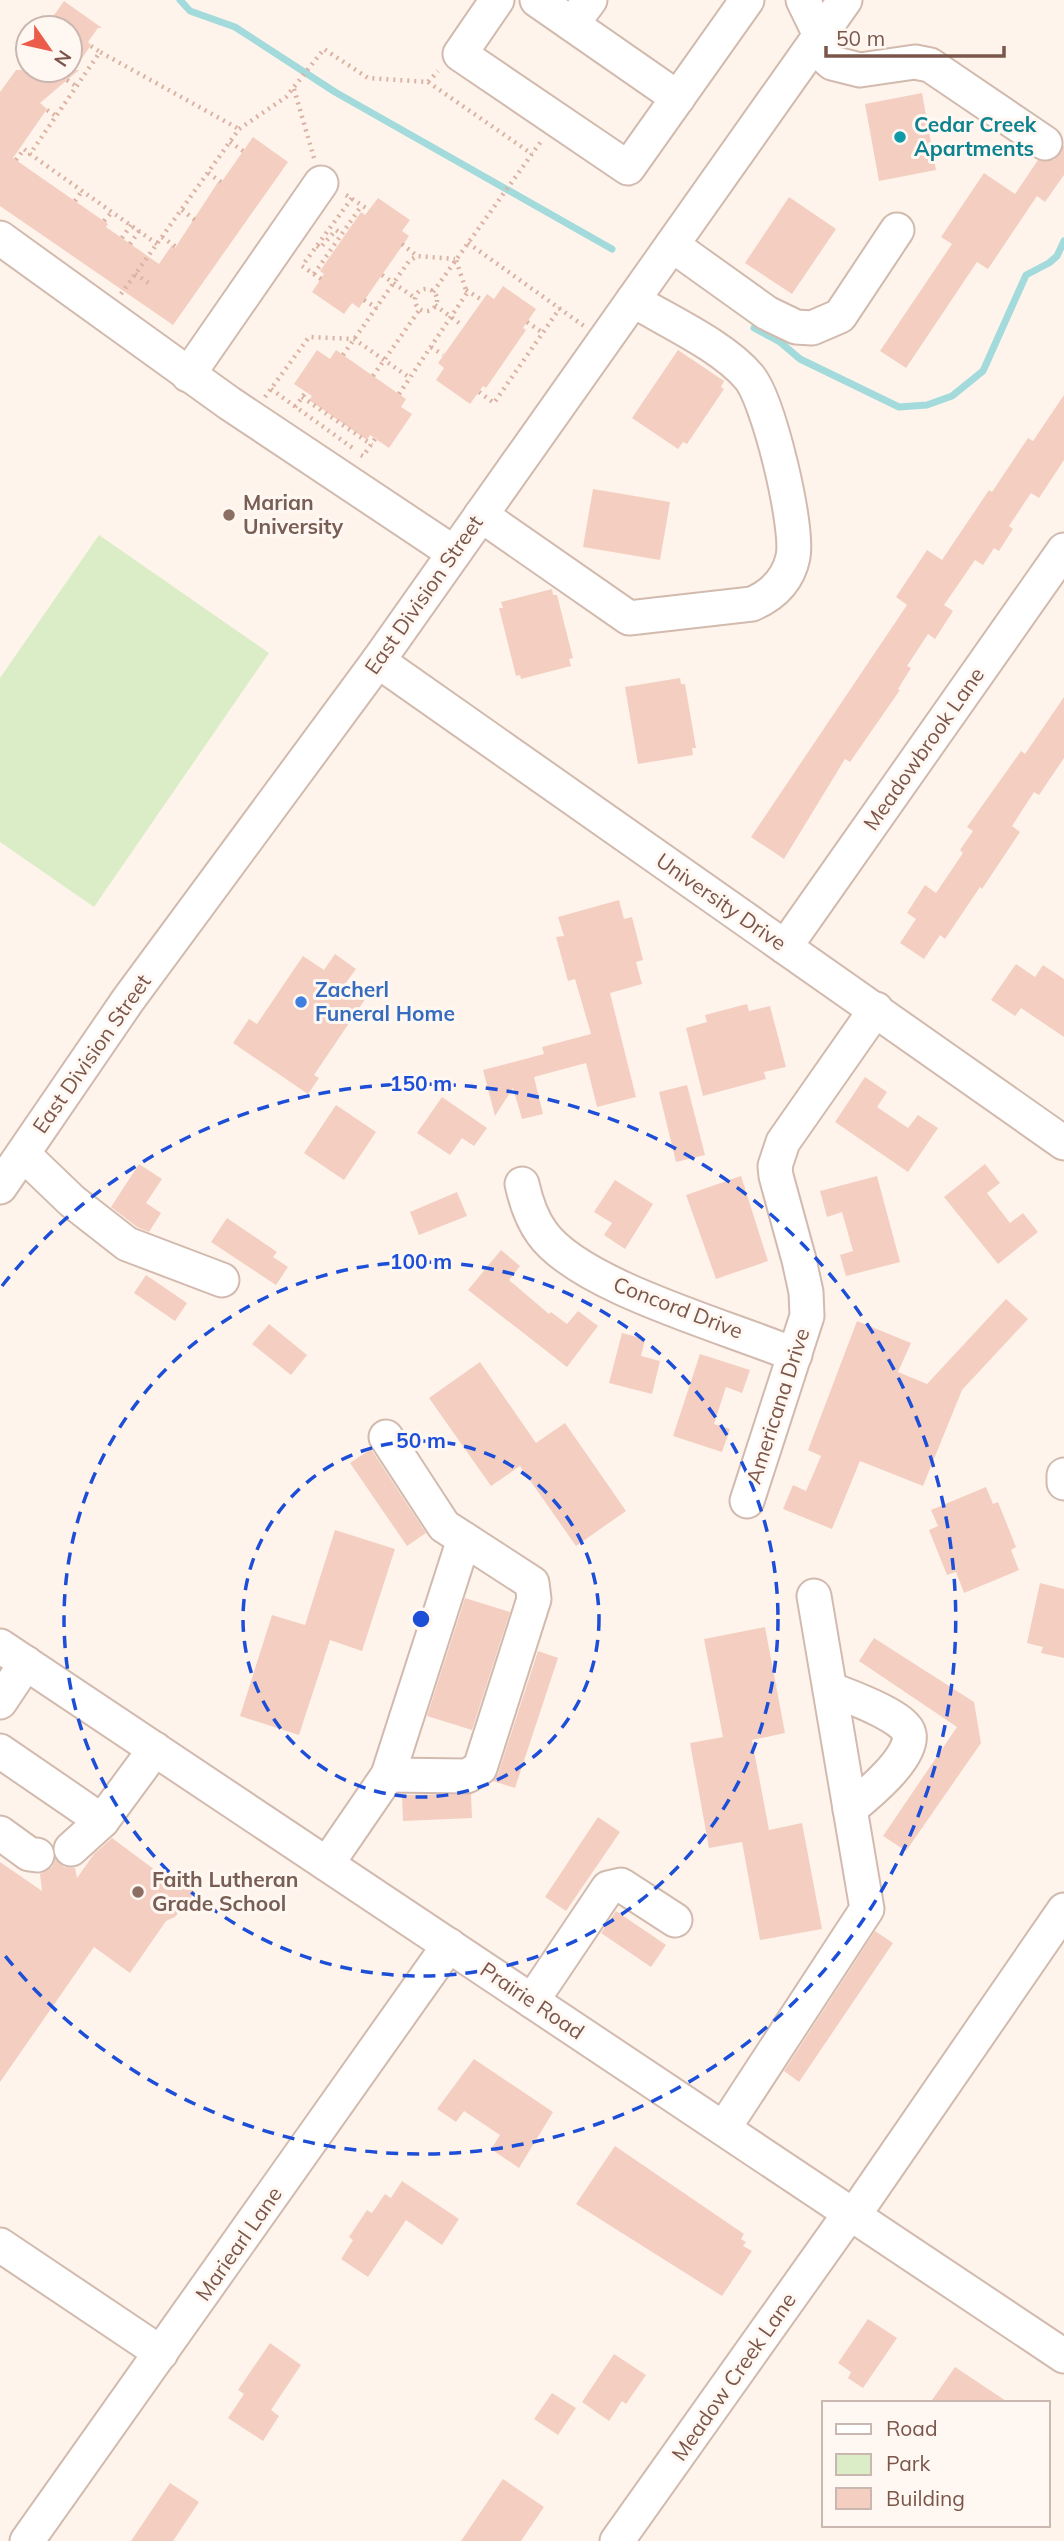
<svg xmlns="http://www.w3.org/2000/svg" width="1064" height="2541" font-family="Mulish,sans-serif">
<style>
.green{fill:#dbedc7}
.lines{fill:none;stroke-linecap:round;stroke-linejoin:round}
.stream{stroke:#a3dadc;stroke-width:7}
.building{fill:#f4cfc1}
.minor-casing{stroke:#d2baae;stroke-width:37}
.path{stroke:#dbb2a3;stroke-width:4.5;stroke-dasharray:2 5;stroke-linecap:butt}
.minor{stroke:#fff;stroke-width:33}
.ring{fill:none;stroke:#1d4ed8;stroke-width:3.5;stroke-dasharray:12 9}
.culture-dot{fill:#0f9aa8;stroke:#fff8f2;stroke-width:2.5}
.education-dot{fill:#8d6e63;stroke:#fff8f2;stroke-width:2.5}
.shop-dot{fill:#3f7fe0;stroke:#fff8f2;stroke-width:2.5}
.labels{text-anchor:middle;stroke-width:6;stroke-linejoin:round;paint-order:stroke}
.culture-label{font-size:21px;font-weight:bold;fill:#0d838f;stroke:#fff8f2;text-anchor:start}
.education-label{font-size:21px;font-weight:bold;fill:#785e54;stroke:#fff8f2;text-anchor:start}
.street-label{font-size:21px;fill:#7b564b;stroke:#fff8f2}
.shop-label{font-size:21px;font-weight:bold;fill:#366cbe;stroke:#fff8f2;text-anchor:start}
.centre{fill:#1d4ed8;stroke:#fff8f2;stroke-width:3.5}
.ring-label{font-size:21px;text-anchor:middle;font-weight:bold;fill:#1d4ed8;stroke:#fff8f2;stroke-width:6;stroke-linejoin:round;paint-order:stroke}
</style>
<rect width="100%" height="100%" fill="#fef4eb"/>
<polygon class="green" points="99,535 269,653 94,907 0,842 0,678"/>
<g class="lines">
<g class="stream">
<polyline points="180,0 190,11 235,27 335,92 612,249"/>
<polyline points="754,328 780,342 800,359 899,407 927,405 952,396 983,371 1026,275 1049,263 1057,256 1064,241"/>
</g>
</g>
<g class="building">
<polygon points="64,1 102,28 98,28 88,42 91,45 74,70 79,70 40,103 47,109 13,158 108,224 106,227 159,264 172,245 175,248 218,182 220,184 253,137 288,162 173,325 0,206 0,92 16,70 70,70 70,28 45,28"/>
<polygon points="922,93 936,170 879,181 865,104"/>
<polygon points="1064,145 1064,175 1045,202 1037,196 988,269 977,262 906,368 880,351 952,244 941,237 984,173 1015,194 1038,160 1054,160"/>
<polygon points="789,197 836,229 792,294 745,263"/>
<polygon points="378,198 410,220 402,231 409,236 359,308 352,303 344,314 312,292 324,274 320,271 361,212 365,215"/>
<polygon points="503,286 536,309 523,328 526,330 486,388 483,386 470,404 436,380 444,368 438,363 487,294 494,299"/>
<polygon points="317,350 330,359 336,350 406,399 401,407 412,414 389,448 370,435 367,440 309,400 312,396 294,384"/>
<polygon points="678,350 724,381 721,387 724,389 687,444 683,442 678,449 632,418"/>
<polygon points="1064,395 1064,460 1039,498 1031,493 1009,526 1013,529 999,551 994,548 983,565 975,560 944,605 953,611 935,639 928,634 907,666 911,668 898,689 900,690 850,762 845,759 784,859 751,837 907,605 896,597 927,550 942,560 989,490 992,492 1028,438 1033,441"/>
<polygon points="593,489 670,502 660,560 583,547"/>
<polygon points="552,589 553,595 557,595 573,658 569,659 571,666 521,679 520,675 516,676 499,608 503,608 501,602"/>
<polygon points="680,678 681,684 685,684 696,748 692,748 693,755 638,764 625,687"/>
<polygon points="1064,697 1064,758 1039,795 1034,792 1012,826 1020,832 982,889 980,887 945,939 940,935 924,959 900,943 916,919 907,913 925,885 936,893 963,853 960,850 973,831 967,827 1021,751 1025,754"/>
<polygon points="619,900 624,919 632,917 643,960 636,962 642,984 610,993 636,1097 597,1107 586,1063 534,1077 543,1114 522,1119 513,1088 495,1116 483,1070 544,1054 542,1047 591,1034 575,979 568,981 556,937 564,936 558,917"/>
<polygon points="335,954 356,969 345,984 366,998 314,1075 319,1078 308,1094 233,1043 249,1019 257,1024 303,956 324,970"/>
<polygon points="1016,964 1035,977 1043,965 1064,979 1064,1037 1021,1008 1015,1016 991,1000"/>
<polygon points="747,1004 749,1011 770,1006 786,1067 764,1072 766,1079 703,1096 686,1028 707,1022 705,1015"/>
<polygon points="865,1077 887,1092 877,1107 908,1128 918,1115 938,1128 908,1172 835,1122"/>
<polygon points="687,1085 705,1155 676,1162 659,1092"/>
<polygon points="442,1097 487,1128 474,1146 462,1138 450,1155 417,1133"/>
<polygon points="336,1105 376,1132 344,1180 304,1153"/>
<polygon points="139,1164 162,1179 146,1203 161,1213 149,1232 137,1227 111,1207"/>
<polygon points="985,1164 1000,1183 987,1193 1010,1223 1023,1213 1038,1232 998,1264 944,1197"/>
<polygon points="741,1176 768,1261 716,1279 686,1195"/>
<polygon points="877,1176 900,1262 846,1276 840,1255 853,1251 842,1212 827,1217 820,1191"/>
<polygon points="615,1180 653,1204 625,1249 604,1235 612,1223 594,1212"/>
<polygon points="457,1192 467,1216 419,1235 410,1212"/>
<polygon points="227,1218 277,1252 273,1257 288,1267 276,1285 211,1242"/>
<polygon points="501,1250 520,1266 509,1280 549,1314 551,1312 567,1324 578,1311 598,1326 567,1367 468,1290"/>
<polygon points="146,1275 187,1303 175,1321 134,1293"/>
<polygon points="1006,1299 1028,1319 962,1390 923,1486 860,1461 832,1529 783,1509 793,1485 806,1491 821,1456 808,1450 857,1321 911,1343 898,1372 927,1384"/>
<polygon points="269,1324 307,1355 291,1375 252,1344"/>
<polygon points="622,1333 645,1339 641,1356 660,1361 652,1394 609,1383"/>
<polygon points="700,1354 750,1370 742,1393 726,1387 714,1424 730,1429 722,1452 673,1436"/>
<polygon points="480,1362 536,1443 565,1423 626,1511 576,1546 520,1466 491,1486 429,1398"/>
<polygon points="371,1449 426,1533 407,1546 350,1463"/>
<polygon points="986,1487 993,1504 998,1502 1016,1547 1011,1550 1019,1570 964,1593 956,1572 947,1575 929,1530 938,1526 931,1510"/>
<polygon points="335,1530 395,1549 362,1651 330,1640 299,1735 240,1716 272,1615 305,1625"/>
<polygon points="1040,1583 1064,1589 1064,1658 1041,1653 1043,1647 1027,1643"/>
<polygon points="465,1598 510,1612 472,1730 427,1716"/>
<polygon points="765,1627 785,1733 752,1740 769,1830 802,1823 822,1929 760,1940 742,1842 709,1848 690,1743 723,1737 704,1639"/>
<polygon points="874,1638 974,1702 981,1743 906,1851 883,1836 957,1727 859,1661"/>
<polygon points="538,1651 558,1658 515,1788 493,1781 498,1774"/>
<polygon points="471,1794 472,1818 403,1821 402,1795"/>
<polygon points="598,1817 620,1832 566,1911 545,1897"/>
<polygon points="112,1838 159,1873 166,1871 195,1892 175,1917 166,1921 130,1973 94,1947 0,2082 0,1862 42,1891 40,1874 52,1867 55,1859 64,1867 75,1868 77,1878 94,1854"/>
<polygon points="616,1911 666,1945 651,1967 601,1933"/>
<polygon points="875,1931 893,1943 799,2082 784,2071"/>
<polygon points="474,2059 553,2112 519,2168 491,2149 500,2135 464,2111 456,2122 437,2109"/>
<polygon points="615,2146 744,2234 741,2239 746,2242 743,2246 752,2251 722,2296 576,2204"/>
<polygon points="402,2181 459,2219 442,2245 406,2220 368,2277 341,2259 353,2240 349,2237 367,2210 372,2213 385,2194 391,2198"/>
<polygon points="868,2319 897,2338 863,2388 848,2378 851,2372 838,2363"/>
<polygon points="270,2343 301,2365 271,2410 279,2416 263,2441 228,2418 244,2394 238,2390"/>
<polygon points="614,2354 646,2375 626,2404 622,2401 609,2421 582,2402"/>
<polygon points="955,2367 1009,2403 930,2403"/>
<polygon points="552,2393 576,2408 558,2435 534,2419"/>
<polygon points="503,2479 544,2507 521,2541 461,2541"/>
<polygon points="170,2483 199,2502 173,2541 131,2541"/>
</g>
<g class="lines">
<defs>
<g id="minor">
<polyline points="497,0 460,54 628,168 747,0"/>
<polyline points="537,0 678,98"/>
<polyline points="803,0 820,35 823,55 832,63 860,70 915,62 930,65 1045,143"/>
<polyline points="572,24 590,0"/>
<polyline points="0,238 229,403 454,553"/>
<polyline points="672,245 767,313 796,327 812,328 840,316 897,230"/>
<polyline points="188,375 321,183"/>
<path d="M 481,515 L 629,618 L 752,604 C 773,595 788,580 793,557 C 799,527 769,401 749,377 C 723,346 669,322 633,300"/>
<polyline points="378,661 1064,1143"/>
<polyline points="785,947 1064,550"/>
<polyline points="23,1154 72,1201 127,1244 222,1280"/>
<path d="M 522,1184 C 526,1202 531,1218 542,1233 C 580,1287 732,1328 795,1355"/>
<polyline points="0,1187 128,1000 378,661 845,0"/>
<polyline points="386,1437 444,1526 532,1583 534,1599 480,1768 467,1776 388,1775"/>
<polyline points="1064,1475 1064,1483"/>
<polyline points="747,1501 807,1316 806,1292 799,1260 776,1176 775,1166 783,1142 876,1009"/>
<polyline points="0,1646 1064,2356"/>
<path d="M 830,1689 C 845,1695 906,1716 909,1734 C 914,1757 866,1796 850,1809"/>
<polyline points="0,1702 26,1663"/>
<polyline points="0,1751 102,1821 71,1849"/>
<polyline points="102,1821 155,1749"/>
<polyline points="0,1833 29,1854 37,1855"/>
<polyline points="327,1864 388,1775 464,1539"/>
<polyline points="532,2001 608,1888 621,1885 675,1920"/>
<polyline points="724,2128 867,1909 814,1596"/>
<polyline points="854,2215 1064,1910"/>
<polyline points="0,2245 161,2353"/>
<polyline points="27,2541 449,1945"/>
<polyline points="617,2541 850,2213"/>
</g>
</defs>
<use href="#minor" class="minor-casing"/>
<g class="path">
<polyline points="91,46 100,52"/>
<polyline points="67,80 76,86"/>
<polyline points="428,82 532,154"/>
<polyline points="294,89 314,158"/>
<polyline points="47,110 56,116"/>
<polyline points="230,142 243,151"/>
<polyline points="16,160 24,149 30,154"/>
<polyline points="208,173 221,182"/>
<polyline points="346,195 369,210"/>
<polyline points="75,201 82,191"/>
<polyline points="182,210 195,220"/>
<polyline points="104,221 112,212"/>
<polyline points="162,237 176,247"/>
<polyline points="122,238 131,225"/>
<polyline points="468,243 584,326"/>
<polyline points="130,244 139,231"/>
<polyline points="157,244 30,154 100,52 239,129"/>
<polyline points="402,244 417,256"/>
<polyline points="317,246 320,248 336,230 342,234"/>
<polyline points="135,274 150,284"/>
<polyline points="314,274 362,205"/>
<polyline points="382,275 415,298"/>
<polyline points="321,279 302,266 352,198"/>
<circle cx="426" cy="300" r="11"/>
<polyline points="466,290 482,300"/>
<polyline points="433,292 542,140"/>
<polyline points="121,294 239,129 286,97 324,49 368,78 428,82 438,71"/>
<polyline points="364,300 377,308"/>
<polyline points="435,305 463,326"/>
<polyline points="527,322 543,333"/>
<polyline points="431,347 443,355"/>
<polyline points="343,355 409,261 417,256 455,259"/>
<polyline points="373,376 420,309"/>
<polyline points="271,389 354,449"/>
<polyline points="479,392 494,403 560,308"/>
<polyline points="399,394 467,293 456,260"/>
<polyline points="265,397 309,337 354,339 410,378"/>
<polyline points="302,397 372,445"/>
<polyline points="295,407 306,392"/>
<polyline points="361,455 363,456 375,439"/>
</g>
<use href="#minor" class="minor"/>
</g>
<g class="ring">
<circle cx="421" cy="1619" r="178"/>
<circle cx="421" cy="1619" r="357"/>
<path d="M2 1286A535 535 0 1 1 2 1952"/>
</g>
<circle class="culture-dot" cx="900" cy="137" r="7"/>
<g class="education-dot">
<circle cx="229" cy="515" r="7"/>
<circle cx="138" cy="1892" r="7"/>
</g>
<circle class="shop-dot" cx="301" cy="1002" r="7"/>
<g class="labels">
<g class="culture-label">
<text x="914" y="132">Cedar Creek<tspan x="914" dy="24">Apartments</tspan></text>
</g>
<g class="education-label">
<text x="243" y="510">Marian<tspan x="243" dy="24">University</tspan></text>
<text x="152" y="1887">Faith Lutheran<tspan x="152" dy="24">Grade School</tspan></text>
</g>
<g class="street-label">
<text transform="translate(424 595) rotate(-55)" y="7">East Division Street</text>
<text transform="translate(924 749) rotate(-55)" y="7">Meadowbrook Lane</text>
<text transform="translate(721 902) rotate(35)" y="7">University Drive</text>
<text transform="translate(92 1054) rotate(-55)" y="7">East Division Street</text>
<text transform="translate(678 1308) rotate(21)" y="7">Concord Drive</text>
<text transform="translate(778 1406) rotate(-72)" y="7">Americana Drive</text>
<text transform="translate(532 2001) rotate(34)" y="7">Prairie Road</text>
<text transform="translate(239 2244) rotate(-55)" y="7">Mariearl Lane</text>
<text transform="translate(734 2377) rotate(-55)" y="7">Meadow Creek Lane</text>
</g>
<g class="shop-label">
<text x="315" y="997">Zacherl<tspan x="315" dy="24">Funeral Home</tspan></text>
</g>
</g>
<circle cx="421" cy="1619" r="10" class="centre"/>
<g class="ring-label">
<text x="421" y="1091">150 m</text>
<text x="421" y="1269">100 m</text>
<text x="421" y="1448">50 m</text>
</g>
<rect x="822" y="2401" width="228" height="126" fill="#fff8f2" stroke="#cab7af" stroke-width="2"/>
<rect x="836" y="2424" width="35" height="10" fill="#ffffff" stroke="#cab7af" stroke-width="2"/>
<text x="886" y="2436" font-size="21" fill="#7b564b">Road</text>
<rect x="836" y="2454" width="35" height="21" fill="#dbedc7" stroke="#cab7af" stroke-width="2"/>
<text x="886" y="2471" font-size="21" fill="#7b564b">Park</text>
<rect x="836" y="2488" width="35" height="21" fill="#f4cfc1" stroke="#cab7af" stroke-width="2"/>
<text x="886" y="2506" font-size="21" fill="#7b564b">Building</text>
<g transform="translate(49 49) rotate(124)"><circle r="33" fill="#fff8f2" stroke="#cab7af" stroke-width="2"/>
<path d="M0-5L12 26L0 18L-12 26Z" fill="#ec5c4b"/>
<text y="-10" font-size="19" font-weight="bold" text-anchor="middle" fill="#7b564b">N</text>
</g>
<path d="M826 46v10h178v-10" fill="none" stroke="#7b564b" stroke-width="3.5"/>
<text x="836" y="46" font-size="21" fill="#7b564b" stroke="#fff8f2" stroke-width="5" paint-order="stroke">50 m</text>
</svg>
